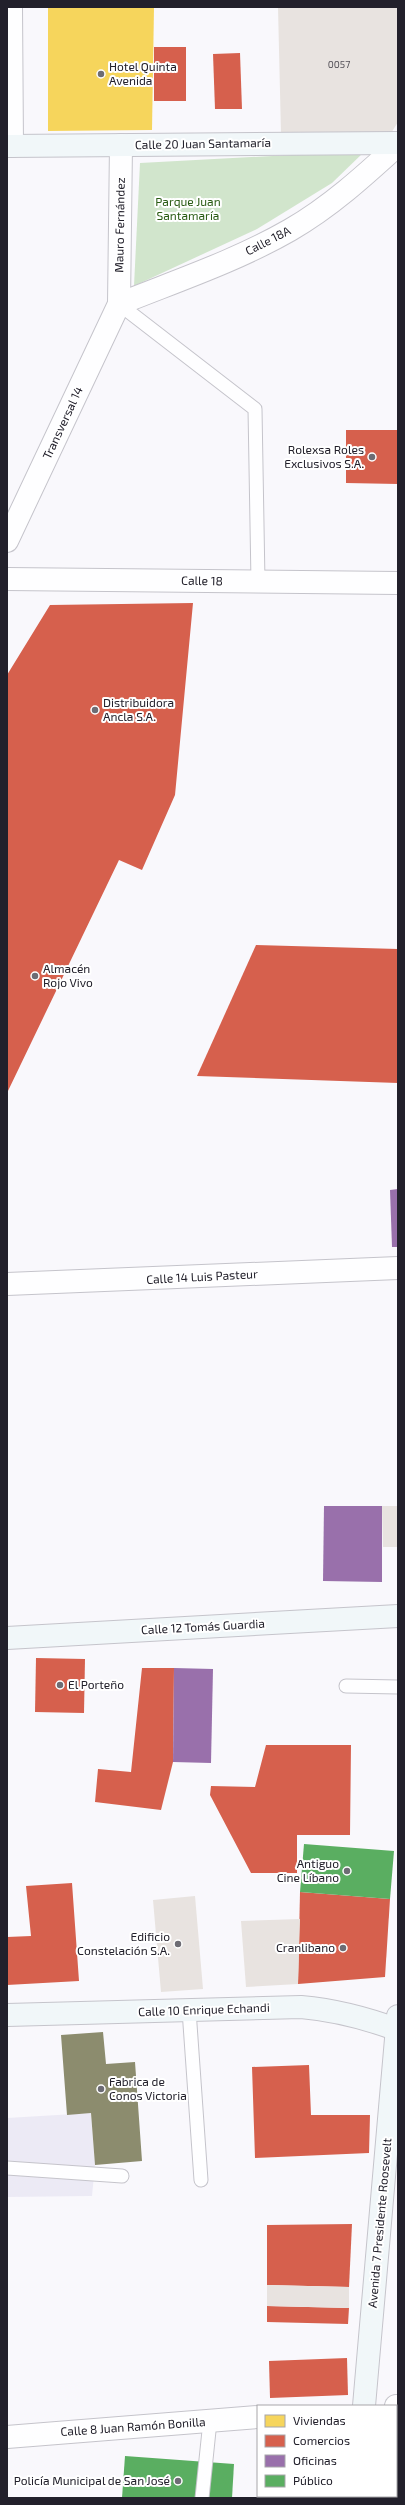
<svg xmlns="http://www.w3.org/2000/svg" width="405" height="2505" font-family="'Exo 2',sans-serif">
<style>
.built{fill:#eceaf5}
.green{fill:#d1e5cc}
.homes{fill:#f6d55c}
.shops{fill:#d6604d}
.offices{fill:#9970ab}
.public{fill:#5aae61}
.industry{fill:#8c8c6e}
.building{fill:#e8e3e0}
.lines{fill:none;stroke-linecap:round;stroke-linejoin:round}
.lane-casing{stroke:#c5c4cb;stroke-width:15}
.street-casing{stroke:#c5c4cb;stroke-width:24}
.secondary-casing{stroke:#c5c4cb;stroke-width:24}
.lane{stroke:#fefeff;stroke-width:13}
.street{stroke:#fefeff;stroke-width:22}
.secondary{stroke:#f1f7f9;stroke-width:22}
.poi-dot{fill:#6d6c74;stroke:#fff;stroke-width:1.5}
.labels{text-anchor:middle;stroke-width:4;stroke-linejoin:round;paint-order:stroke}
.number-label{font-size:10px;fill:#545158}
.poi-label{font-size:12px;fill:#22202b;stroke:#fff;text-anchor:start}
.street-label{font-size:12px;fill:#22202b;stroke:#fff}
.park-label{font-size:12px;fill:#2a5b14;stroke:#fff}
</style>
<rect width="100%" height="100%" fill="#f9f8fc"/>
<polygon class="built" points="91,2113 95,2165 92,2196 7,2197 7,2118"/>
<polygon class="green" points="365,151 332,183 257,229 134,286 140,163"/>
<polygon class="homes" points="48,7 154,7 152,130 48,131"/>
<g class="shops">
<rect x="154" y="47" width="32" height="54"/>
<polygon points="240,53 242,109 215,109 213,54"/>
<polygon points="346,430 398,430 398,484 346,483"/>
<polygon points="193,603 175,795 142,870 119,860 7,1093 7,675 50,605"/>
<polygon points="256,945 398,949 398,1083 197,1076"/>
<polygon points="36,1658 85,1659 84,1713 35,1712"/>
<polygon points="142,1668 174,1668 173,1762 161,1810 95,1802 98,1769 131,1772"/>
<polygon points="266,1745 351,1745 350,1835 297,1835 297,1873 251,1873 210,1795 211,1786 255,1787"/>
<polygon points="72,1883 79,1981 7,1985 7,1937 31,1936 26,1886"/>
<polygon points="300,1892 390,1899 385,1977 298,1984"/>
<polygon points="309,2065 311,2115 370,2115 369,2153 255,2158 252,2067"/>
<polygon points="352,2224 349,2287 267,2285 267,2225"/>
<polygon points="267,2306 349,2308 348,2324 267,2322"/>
<polygon points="347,2358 348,2395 270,2398 269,2361"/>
</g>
<g class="offices">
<polygon points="398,1189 398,1247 392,1247 390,1190"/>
<polygon points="324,1506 382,1506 382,1582 323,1581"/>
<polygon points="174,1668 213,1669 211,1763 173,1762"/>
</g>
<g class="public">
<polygon points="304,1844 394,1851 390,1899 300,1892"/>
<polygon points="125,2456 234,2464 232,2498 122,2498"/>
</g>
<polygon class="industry" points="103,2032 106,2064 135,2062 142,2161 95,2165 91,2113 67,2115 61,2035"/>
<g class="building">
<polygon points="278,7 398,7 398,122 388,138 281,134"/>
<polygon points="382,1506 398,1506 398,1547 383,1547"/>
<polygon points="195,1896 203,1989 161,1992 153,1900"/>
<polygon points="300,1919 298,1984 246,1987 241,1921"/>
<polygon points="267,2285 349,2287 349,2308 267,2306"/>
</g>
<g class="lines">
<defs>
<g id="lane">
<polyline points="119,304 255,409 258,582"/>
<polyline points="346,1686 398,1687"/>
<polyline points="189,2010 201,2180"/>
<polyline points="7,2168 122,2176"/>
<polyline points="202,2498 210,2421"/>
</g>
<g id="street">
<polyline points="11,7 12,146"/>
<path d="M 119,304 C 176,281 236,261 290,230 C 330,207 364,176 398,145"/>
<polyline points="7,541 119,304 121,145"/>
<polyline points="7,579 398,583"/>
<polyline points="7,1284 398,1268"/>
<polyline points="396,2406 398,2406"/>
<polyline points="7,2437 258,2417"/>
</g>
<g id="secondary">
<polyline points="7,146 398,143"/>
<polyline points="7,1638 398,1616"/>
<path d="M 7,2015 L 301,2007 C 335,2010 366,2018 398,2030"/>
<polyline points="364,2406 398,2016"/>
<polyline points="353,2498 354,2496"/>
</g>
</defs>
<use href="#lane" class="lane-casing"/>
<use href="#street" class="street-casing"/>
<use href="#secondary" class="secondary-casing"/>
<use href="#lane" class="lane"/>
<use href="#street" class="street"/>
<use href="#secondary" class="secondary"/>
</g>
<g class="poi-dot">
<circle cx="101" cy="74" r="4"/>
<circle cx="372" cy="457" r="4"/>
<circle cx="95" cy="710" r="4"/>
<circle cx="35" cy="976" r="4"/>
<circle cx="60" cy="1685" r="4"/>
<circle cx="347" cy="1871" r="4"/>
<circle cx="178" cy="1944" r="4"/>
<circle cx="343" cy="1948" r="4"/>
<circle cx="101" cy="2089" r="4"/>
<circle cx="178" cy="2481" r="4"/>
</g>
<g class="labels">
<g class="number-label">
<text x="339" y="68">0057</text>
</g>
<g class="poi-label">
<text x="109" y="71">Hotel Quinta<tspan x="109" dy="14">Avenida</tspan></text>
<text x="364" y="454" text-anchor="end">Rolexsa Roles<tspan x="364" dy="14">Exclusivos S.A.</tspan></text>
<text x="103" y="707">Distribuidora<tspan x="103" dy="14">Ancla S.A.</tspan></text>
<text x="43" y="973">Almacén<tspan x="43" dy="14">Rojo Vivo</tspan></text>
<text x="68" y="1689">El Porteño</text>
<text x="339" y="1868" text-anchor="end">Antiguo<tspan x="339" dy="14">Cine Líbano</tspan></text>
<text x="170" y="1941" text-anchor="end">Edificio<tspan x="170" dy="14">Constelación S.A.</tspan></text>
<text x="335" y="1952" text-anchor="end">Cranlibano</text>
<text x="109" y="2086">Fabrica de<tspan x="109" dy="14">Conos Victoria</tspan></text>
<text x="170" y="2485" text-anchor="end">Policía Municipal de San José</text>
</g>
<g class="street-label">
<text transform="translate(203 144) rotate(-1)" y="4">Calle 20 Juan Santamaría</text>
<text transform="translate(120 225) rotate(-89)" y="4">Mauro Fernández</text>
<text transform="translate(268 241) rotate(-27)" y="4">Calle 18A</text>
<text transform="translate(63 423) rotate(-65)" y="4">Transversal 14</text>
<text transform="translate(202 581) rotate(1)" y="4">Calle 18</text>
<text transform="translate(202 1277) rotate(-3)" y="4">Calle 14 Luis Pasteur</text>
<text transform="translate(203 1627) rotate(-3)" y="4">Calle 12 Tomás Guardia</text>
<text transform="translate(204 2010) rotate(-2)" y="4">Calle 10 Enrique Echandi</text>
<text transform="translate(380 2223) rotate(-85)" y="4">Avenida 7 Presidente Roosevelt</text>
<text transform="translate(133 2427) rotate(-4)" y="4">Calle 8 Juan Ramón Bonilla</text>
</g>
<g class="park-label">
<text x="188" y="206">Parque Juan<tspan x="188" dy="14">Santamaría</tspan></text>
</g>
</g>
<rect width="405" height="2505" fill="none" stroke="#22202b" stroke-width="16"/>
<rect x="257" y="2405" width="140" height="92" fill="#ffffff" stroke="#a7a6aa"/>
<rect x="265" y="2415" width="20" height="12" fill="#f6d55c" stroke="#a7a6aa"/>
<text x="293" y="2425" font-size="12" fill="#22202b">Viviendas</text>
<rect x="265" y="2435" width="20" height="12" fill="#d6604d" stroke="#a7a6aa"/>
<text x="293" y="2445" font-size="12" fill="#22202b">Comercios</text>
<rect x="265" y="2455" width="20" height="12" fill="#9970ab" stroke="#a7a6aa"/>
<text x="293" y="2465" font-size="12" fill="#22202b">Oficinas</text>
<rect x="265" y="2475" width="20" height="12" fill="#5aae61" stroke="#a7a6aa"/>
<text x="293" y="2485" font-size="12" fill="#22202b">Público</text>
</svg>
